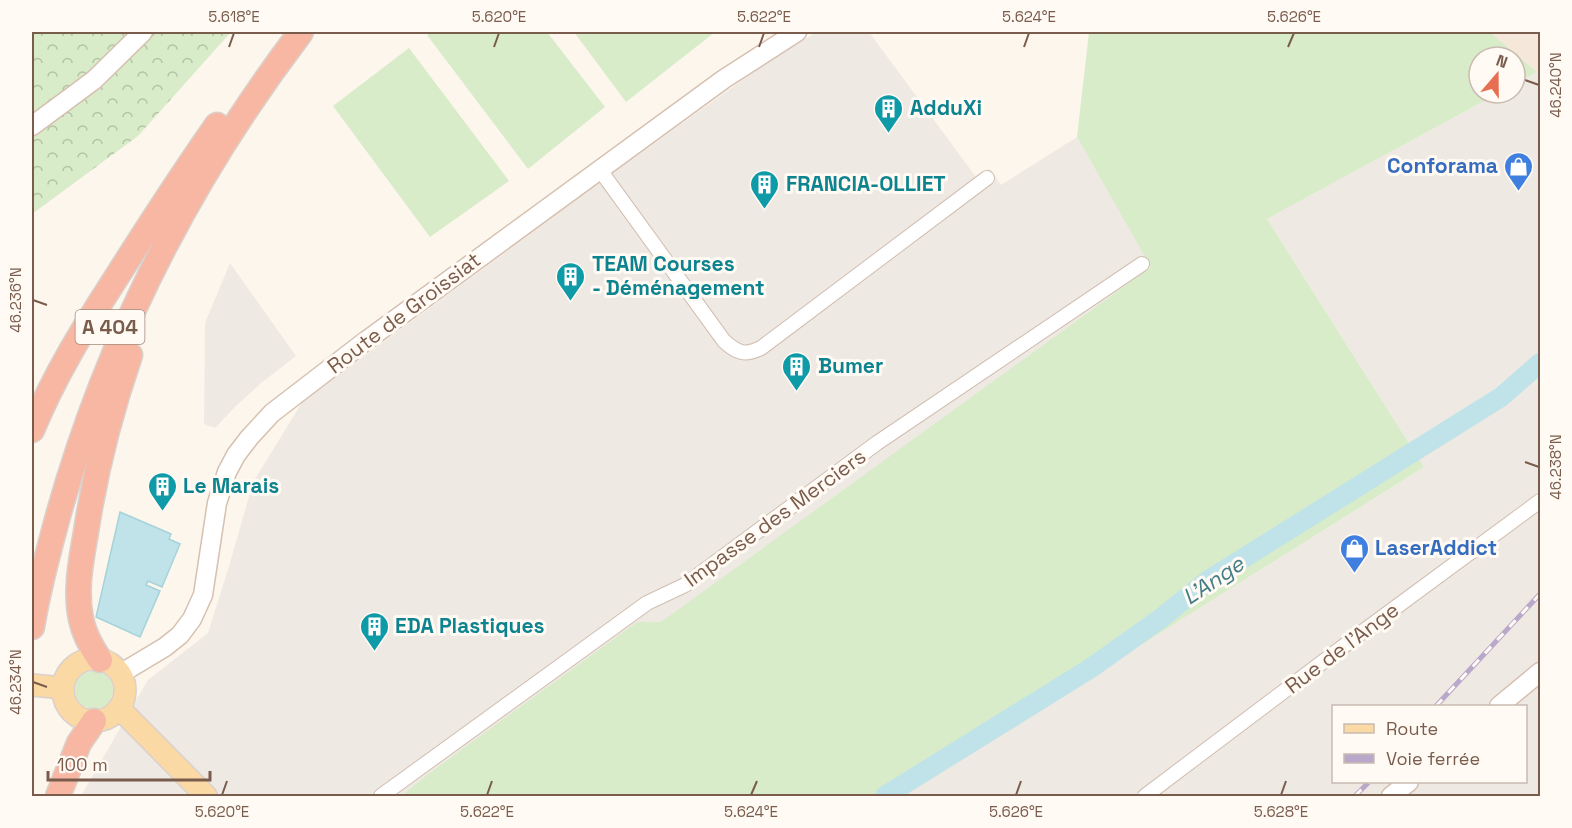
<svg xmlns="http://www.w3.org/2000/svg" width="1572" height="828" font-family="'Space Grotesk',sans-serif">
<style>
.residential{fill:#f5e8da}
.industrial{fill:#efe9e4;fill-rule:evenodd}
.grass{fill:#d8ecc9}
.forest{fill:url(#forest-crowns)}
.water{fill:#bfe3e8;stroke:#a5d3da;stroke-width:1.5}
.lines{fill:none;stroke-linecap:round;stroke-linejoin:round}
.river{stroke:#bfe3e8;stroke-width:20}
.street-casing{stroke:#d1beb0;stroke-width:16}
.secondary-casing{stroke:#d6c0b0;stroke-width:21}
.primary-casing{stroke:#dad1cd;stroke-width:24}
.highway-casing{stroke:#dad1cd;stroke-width:27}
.street{stroke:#fff;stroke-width:14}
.secondary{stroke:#fff;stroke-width:18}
.primary{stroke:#fbd9a5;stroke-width:21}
.highway{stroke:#f7b7a3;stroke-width:24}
.rail-casing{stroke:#b9a8c9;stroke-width:5}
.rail{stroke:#fffaf3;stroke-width:3;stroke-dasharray:9;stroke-linecap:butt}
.ticks{fill:none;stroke:#7a5c4d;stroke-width:2}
.labels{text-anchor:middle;stroke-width:6;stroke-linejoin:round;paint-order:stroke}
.shield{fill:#fffaf3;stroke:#a28b7f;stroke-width:1.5}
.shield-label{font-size:20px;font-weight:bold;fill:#7a5c4d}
.culture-label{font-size:21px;font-weight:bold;fill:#0d838f;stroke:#fffaf3;text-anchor:start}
.shop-label{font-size:21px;font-weight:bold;fill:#366cbe;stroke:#fffaf3;text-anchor:end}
.street-label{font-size:21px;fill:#7a5c4d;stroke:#fffaf3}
.water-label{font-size:22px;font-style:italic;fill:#437c86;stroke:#fffaf3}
.neatline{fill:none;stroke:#7a5c4d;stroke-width:2}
.ticks-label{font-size:15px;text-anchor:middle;fill:#7a5c4d}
</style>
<defs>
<pattern id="forest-crowns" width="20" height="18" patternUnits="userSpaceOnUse" patternTransform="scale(1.5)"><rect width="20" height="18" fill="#d8ecc9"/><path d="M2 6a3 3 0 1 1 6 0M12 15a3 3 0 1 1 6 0" fill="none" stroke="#b4c2a5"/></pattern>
</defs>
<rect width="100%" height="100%" fill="#fdf6ec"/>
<polygon class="residential" points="1490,32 1540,32 1540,72 1537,72"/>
<g class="industrial">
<polygon points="817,32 869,32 976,177 990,169 1001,185 1077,137 1152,267 661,623 637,623 428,774 401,796 81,796 148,680 208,633 230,563 253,482 303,401 623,166 769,61"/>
<path d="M 1537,72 L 1540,72 L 1540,796 L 901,796 L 1424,467 L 1267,219 L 1499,93 L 1515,93 L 1515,84 ZM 1334,706 L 1526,706 L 1526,782 L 1334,782 Z"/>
<polygon points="230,263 296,356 260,384 236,406 215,428 204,424 205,323"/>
</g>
<g class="grass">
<polygon points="432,32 547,32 605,107 528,169 427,35"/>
<polygon points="574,32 715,32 626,102"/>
<polygon points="1089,32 1490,32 1537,72 1515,84 1515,57 1479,57 1479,93 1499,93 1267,219 1424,467 901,796 401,796 428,774 637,622 661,622 1151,267 1077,137"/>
<polygon points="409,48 509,181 430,237 333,106"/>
<circle cx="94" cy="690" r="19"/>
</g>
<polygon class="forest" points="32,32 231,32 138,136 32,214"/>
<polygon class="water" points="120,512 171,534 169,539 180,544 162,587 148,581 146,585 160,591 140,637 96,617"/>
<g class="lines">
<polyline class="river" points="885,796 1091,668 1160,619 1207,581 1501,397 1540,363"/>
<defs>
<g id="street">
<path d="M 600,170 L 724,341 C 737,353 745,356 761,348 L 987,178"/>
<polyline points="381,796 647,603 685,585 877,443 1142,264"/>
<polyline points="1145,796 1361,633 1540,501"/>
</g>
<g id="secondary">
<polyline points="32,126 94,80 143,32"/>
<polyline points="120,674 165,647 180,635 192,619 203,595 217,503 227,472 236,455 249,438 272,413 363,343 724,79 797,32"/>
<polyline points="1499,706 1540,672"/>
<polyline points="1391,796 1409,782"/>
</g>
<g id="primary">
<circle cx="94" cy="690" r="31"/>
<polyline points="32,685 63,688"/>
<polyline points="119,708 206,796"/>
</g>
<g id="highway">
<path d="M 32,430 C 54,376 85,326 116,278 C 149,226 182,175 217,125"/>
<path d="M 32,627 C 38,589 48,553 58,516 C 107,340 191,177 301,32"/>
<path d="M 100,660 C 91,647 84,634 81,619 C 75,591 81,560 86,532 C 95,472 110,413 130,355"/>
<polyline points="58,796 79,743 94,721"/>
</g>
</defs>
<use href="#street" class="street-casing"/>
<use href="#secondary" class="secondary-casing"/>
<use href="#primary" class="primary-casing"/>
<use href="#highway" class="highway-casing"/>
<use href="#street" class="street"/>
<use href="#secondary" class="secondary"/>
<use href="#primary" class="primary"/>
<use href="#highway" class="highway"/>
<defs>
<g id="rail">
<polyline points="1436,706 1540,594"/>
<polyline points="1355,796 1369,782"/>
</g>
</defs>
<use href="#rail" class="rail-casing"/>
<use href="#rail" class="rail"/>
</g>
<path class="ticks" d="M 229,47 L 234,33M 494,47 L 499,33M 759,47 L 764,33M 1024,47 L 1029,33M 1288,47 L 1294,33M 1525,80 L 1539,85M 33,300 L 47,305M 1525,462 L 1539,467M 33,682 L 47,687M 222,795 L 227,781M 487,795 L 492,781M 751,795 L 757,781M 1016,795 L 1021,781M 1281,795 L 1286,781"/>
<defs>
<symbol id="building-pin" viewBox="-11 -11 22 30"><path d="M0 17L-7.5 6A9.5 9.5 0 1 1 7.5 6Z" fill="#0f9aa8" stroke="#fffaf3"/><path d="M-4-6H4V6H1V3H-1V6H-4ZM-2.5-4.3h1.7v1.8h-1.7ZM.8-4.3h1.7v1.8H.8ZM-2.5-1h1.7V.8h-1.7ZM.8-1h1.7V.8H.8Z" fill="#fff"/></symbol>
<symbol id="shop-pin" viewBox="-11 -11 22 30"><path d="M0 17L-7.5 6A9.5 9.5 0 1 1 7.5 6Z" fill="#3f7fe0" stroke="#fffaf3"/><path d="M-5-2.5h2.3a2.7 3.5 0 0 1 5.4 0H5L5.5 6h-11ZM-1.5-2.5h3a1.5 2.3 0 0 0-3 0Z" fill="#fff"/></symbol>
</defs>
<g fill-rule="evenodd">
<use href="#building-pin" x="872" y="92" width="33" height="45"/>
<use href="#shop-pin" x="1502" y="150" width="33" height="45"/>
<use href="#building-pin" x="748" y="168" width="33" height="45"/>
<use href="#building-pin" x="554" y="260" width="33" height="45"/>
<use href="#building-pin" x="780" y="350" width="33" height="45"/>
<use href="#building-pin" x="146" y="470" width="33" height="45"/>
<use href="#shop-pin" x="1338" y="532" width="33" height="45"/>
<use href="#building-pin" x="358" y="610" width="33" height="45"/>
</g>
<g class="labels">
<rect class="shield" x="75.5" y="310" width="69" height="34" rx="4.5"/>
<g class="shield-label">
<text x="110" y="334">A 404</text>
</g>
<g class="culture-label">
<text x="910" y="115">AdduXi</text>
<text x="786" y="191">FRANCIA-OLLIET</text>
<text x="592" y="271">TEAM Courses<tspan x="592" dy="24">- Déménagement</tspan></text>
<text x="818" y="373">Bumer</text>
<text x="183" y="493">Le Marais</text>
<text x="395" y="633">EDA Plastiques</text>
</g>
<g class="shop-label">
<text x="1498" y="173">Conforama</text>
<text x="1375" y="555" text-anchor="start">LaserAddict</text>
</g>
<g class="street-label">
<text transform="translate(404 313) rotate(-37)" y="7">Route de Groissiat</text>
<text transform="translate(775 518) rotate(-36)" y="7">Impasse des Merciers</text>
<text transform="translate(1342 648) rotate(-37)" y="7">Rue de l'Ange</text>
</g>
<g class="water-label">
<text transform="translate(1213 580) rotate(-34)" y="8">L'Ange</text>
</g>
</g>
<rect width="1572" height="828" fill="none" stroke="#fffaf3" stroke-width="66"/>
<rect x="1332" y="705" width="195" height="78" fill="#fffaf3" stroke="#cabbb1" stroke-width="1.5"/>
<rect x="1344" y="724" width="30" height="9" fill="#fbd9a5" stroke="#cabbb1" stroke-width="1.5"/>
<text x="1386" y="735" font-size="18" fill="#7a5c4d">Route</text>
<rect x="1344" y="754" width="30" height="9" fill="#b9a8c9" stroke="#cabbb1" stroke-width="1.5"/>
<text x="1386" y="765" font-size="18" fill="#7a5c4d">Voie ferrée</text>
<g transform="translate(1497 75) rotate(20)"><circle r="28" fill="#fffaf3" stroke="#cabbb1" stroke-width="1.5"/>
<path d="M0-4.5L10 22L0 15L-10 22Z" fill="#e76f51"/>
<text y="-9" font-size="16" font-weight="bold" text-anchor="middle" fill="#7a5c4d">N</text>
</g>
<path d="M48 771v9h162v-9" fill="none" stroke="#7a5c4d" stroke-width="3"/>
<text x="57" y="771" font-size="18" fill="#7a5c4d" stroke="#fffaf3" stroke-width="4.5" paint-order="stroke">100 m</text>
<rect x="33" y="33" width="1506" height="762" class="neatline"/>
<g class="ticks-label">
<text x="234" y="22">5.618°E</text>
<text x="499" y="22">5.620°E</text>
<text x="764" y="22">5.622°E</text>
<text x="1029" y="22">5.624°E</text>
<text x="1294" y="22">5.626°E</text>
<text transform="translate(1556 85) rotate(-90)" y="5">46.240°N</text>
<text transform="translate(16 300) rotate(-90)" y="5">46.236°N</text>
<text transform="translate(1556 467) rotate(-90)" y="5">46.238°N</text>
<text transform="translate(16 682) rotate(-90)" y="5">46.234°N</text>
<text x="222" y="817">5.620°E</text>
<text x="487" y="817">5.622°E</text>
<text x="751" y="817">5.624°E</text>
<text x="1016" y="817">5.626°E</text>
<text x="1281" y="817">5.628°E</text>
</g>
</svg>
